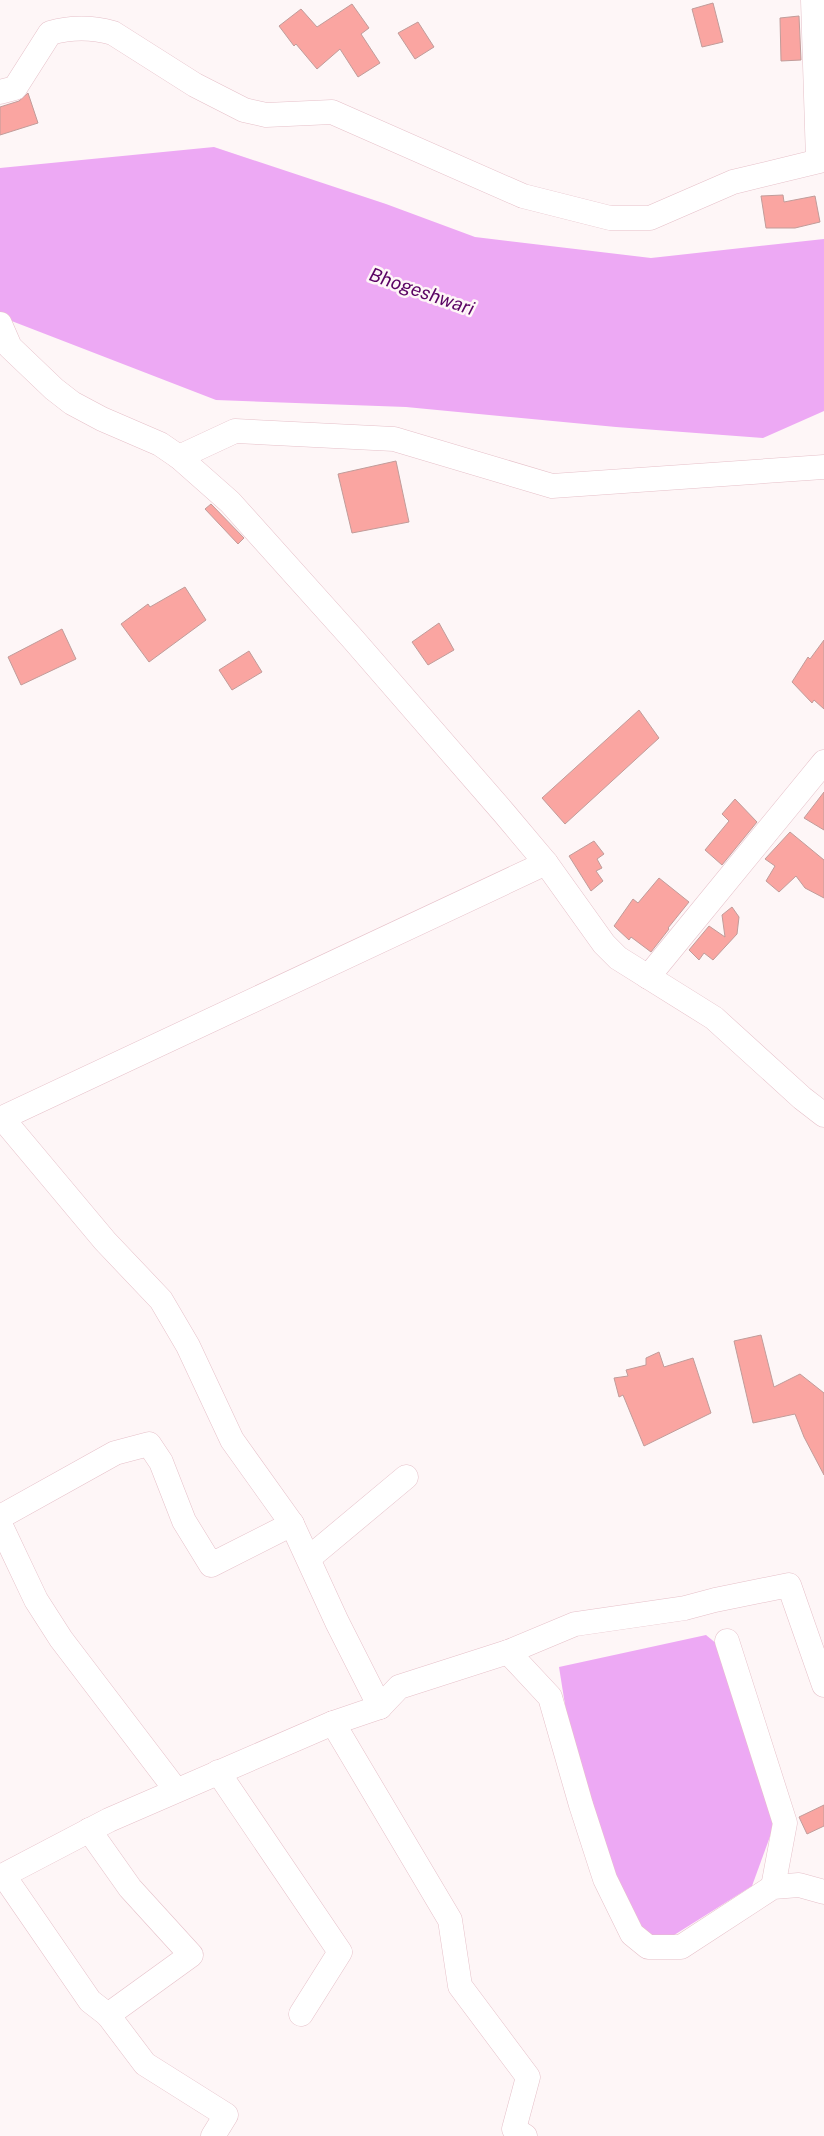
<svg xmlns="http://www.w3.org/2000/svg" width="824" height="2136" font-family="'Public Sans',sans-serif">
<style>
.water{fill:#eda9f4}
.building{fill:#faa5a1;stroke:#c19c9a}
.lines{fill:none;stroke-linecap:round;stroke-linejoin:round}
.minor-casing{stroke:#e6c0c9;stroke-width:25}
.minor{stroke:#fff;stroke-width:24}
.labels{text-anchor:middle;stroke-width:5;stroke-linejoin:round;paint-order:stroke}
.water-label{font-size:19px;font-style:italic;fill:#5b0464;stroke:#fef6f7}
</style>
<rect width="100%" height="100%" fill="#fef6f7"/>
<g class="water">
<polygon points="214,147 386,204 475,237 651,258 824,239 824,411 763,438 616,427 406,407 216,400 9,320 0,322 0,168"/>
<polygon points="706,1635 723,1649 776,1820 752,1886 671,1937 654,1936 636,1927 623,1906 573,1755 559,1667"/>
</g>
<g class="building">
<polygon points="713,3 723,42 702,47 692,9"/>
<polygon points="352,4 369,28 361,34 380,63 358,77 340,49 317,69 296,44 294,46 279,26 301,9 317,27"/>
<polygon points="799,16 801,60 781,61 780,18"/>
<polygon points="418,22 434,47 415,59 398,33"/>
<polygon points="28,93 38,123 0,135 0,107 19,101"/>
<polygon points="783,195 784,202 815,196 820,222 795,228 766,228 761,196"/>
<polygon points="396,461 409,522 352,533 338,474"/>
<polygon points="211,504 244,538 238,544 205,509"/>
<polygon points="185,587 206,620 149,662 121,624 148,604 150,607"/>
<polygon points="439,623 454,650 428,665 412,642"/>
<polygon points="62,629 76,659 21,685 8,657"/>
<polygon points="824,640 824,709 814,700 812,703 792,682 808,657 810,659"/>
<polygon points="249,651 262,672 232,690 219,670"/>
<polygon points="639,710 659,738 565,824 542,798"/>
<polygon points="824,792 824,830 804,818"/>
<polygon points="735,799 757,822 722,865 705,850 729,821 722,814"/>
<polygon points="790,832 824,860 824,898 805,888 796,876 779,892 766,881 775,866 765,859"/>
<polygon points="594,841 604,854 597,859 602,868 596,871 603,881 591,891 569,856"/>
<polygon points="659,878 689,902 668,928 669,929 651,952 631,937 629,940 614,926 633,899 638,903"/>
<polygon points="732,907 739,917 737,934 713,960 704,953 699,960 689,950 709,926 725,937 722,915"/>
<polygon points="761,1335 774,1387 800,1374 824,1393 824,1475 804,1437 795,1414 753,1423 734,1341"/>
<polygon points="659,1352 664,1367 693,1358 711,1413 644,1446 623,1395 619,1397 614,1378 628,1376 626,1370 646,1365 646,1358"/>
<polygon points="824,1805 824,1826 807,1834 799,1817"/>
</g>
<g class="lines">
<defs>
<g id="minor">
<polyline points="813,0 818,160"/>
<path d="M 0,92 L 15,88 L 50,33 C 71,27 92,27 113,33 L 195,85 L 244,110 L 266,115 L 332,112 L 523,196 L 610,218 L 650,218 L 733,182 L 824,160"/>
<polyline points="0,324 10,347 54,389 72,403 102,419 160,444 179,457 230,502 352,638 504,813 546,863 604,944 618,958 714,1018 802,1098 824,1115"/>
<polyline points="179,457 235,431 394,439 552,486 824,467"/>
<polyline points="648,977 824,762"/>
<polyline points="2,1118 105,1241 161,1300 188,1346 232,1440 292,1524 337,1622 380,1707"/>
<polyline points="0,1119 546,863"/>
<polyline points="0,1517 115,1453 149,1444 161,1462 184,1521 211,1565 292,1524"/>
<polyline points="0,1524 36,1600 61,1639 176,1790"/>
<polyline points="309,1558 406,1477"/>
<polyline points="727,1641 785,1823 773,1887"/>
<polyline points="508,1652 550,1697 581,1805 605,1879 632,1934 648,1947 681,1947 773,1887 799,1885 824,1892"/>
<polyline points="333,1723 450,1920 460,1986 528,2077 514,2129 525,2136"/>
<polyline points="218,1772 340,1952 301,2014"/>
<polyline points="89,1830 130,1888 191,1955 108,2015 145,2064 226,2115 213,2136"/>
<polyline points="4,1876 90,2001 108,2015"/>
<polyline points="0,1877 109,1820 333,1723 380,1707 399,1687 508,1652 575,1624 685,1608 715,1600 789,1585 824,1685"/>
</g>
</defs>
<use href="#minor" class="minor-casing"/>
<use href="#minor" class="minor"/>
</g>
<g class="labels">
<g class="water-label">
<text transform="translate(422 291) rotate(19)" y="7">Bhogeshwari</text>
</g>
</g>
</svg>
